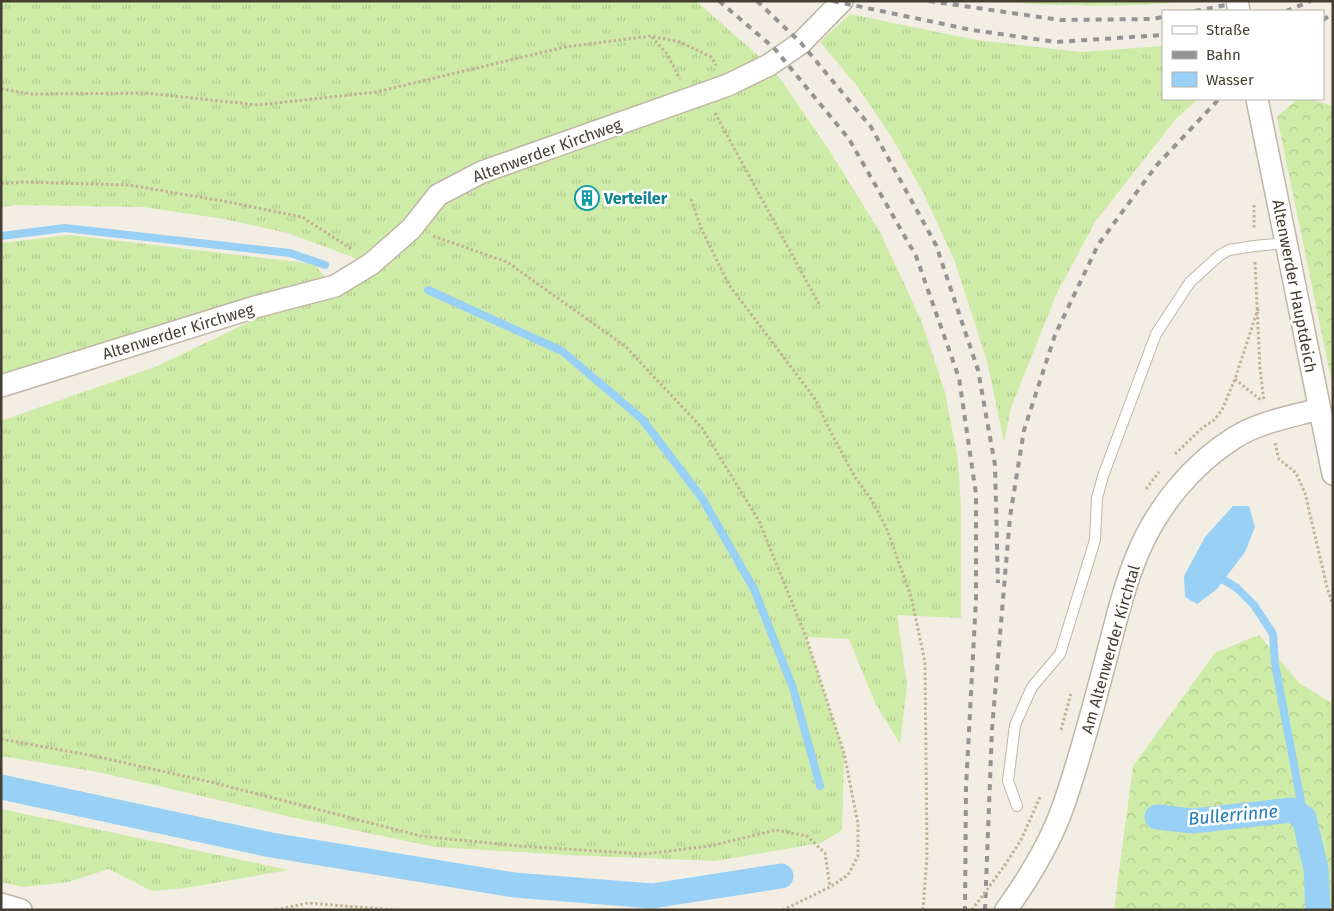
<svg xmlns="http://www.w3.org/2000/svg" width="1334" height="911" font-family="'Fira Sans',sans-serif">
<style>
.grass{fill:url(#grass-tufts)}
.forest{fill:url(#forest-crowns)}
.water{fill:#99d1f6}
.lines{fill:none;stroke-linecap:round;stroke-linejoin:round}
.stream{stroke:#99d1f6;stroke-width:8}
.canal{stroke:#99d1f6;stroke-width:25}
.building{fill:url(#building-hatch)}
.lane-casing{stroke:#bfb6a5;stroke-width:12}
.street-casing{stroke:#bfb6a5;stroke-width:24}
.path{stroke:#c2b295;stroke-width:3;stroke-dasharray:2.5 2.5;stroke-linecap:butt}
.lane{stroke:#fff;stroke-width:10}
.street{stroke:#fff;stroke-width:21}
.rail{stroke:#949494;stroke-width:4;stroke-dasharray:6 6;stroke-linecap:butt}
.street-bridge-casing{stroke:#bfb6a5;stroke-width:24;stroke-linecap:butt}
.path-bridge{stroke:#c2b295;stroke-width:3;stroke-dasharray:2.5 2.5;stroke-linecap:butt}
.street-bridge{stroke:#fff;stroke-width:21}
.labels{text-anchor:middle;stroke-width:5;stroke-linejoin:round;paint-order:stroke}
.street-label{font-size:16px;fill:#453e33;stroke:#fff}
.culture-label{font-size:16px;font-weight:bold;fill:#0d838f;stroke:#fff;text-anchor:start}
.water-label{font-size:18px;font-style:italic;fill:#247cb9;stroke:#fff}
</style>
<defs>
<pattern id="grass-tufts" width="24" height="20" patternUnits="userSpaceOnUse" patternTransform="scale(1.25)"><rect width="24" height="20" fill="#ceeba8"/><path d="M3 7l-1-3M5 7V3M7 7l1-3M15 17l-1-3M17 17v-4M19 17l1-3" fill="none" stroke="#b2cb91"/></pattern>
<pattern id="forest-crowns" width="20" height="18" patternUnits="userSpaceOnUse" patternTransform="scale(1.25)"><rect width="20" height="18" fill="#ceeba8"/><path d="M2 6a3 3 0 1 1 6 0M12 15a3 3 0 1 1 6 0" fill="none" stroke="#b2cb91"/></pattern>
<pattern id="building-hatch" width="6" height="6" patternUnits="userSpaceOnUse" patternTransform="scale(1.25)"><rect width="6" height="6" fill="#d8ccbb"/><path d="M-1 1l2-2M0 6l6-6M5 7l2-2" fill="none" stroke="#b1a799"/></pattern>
</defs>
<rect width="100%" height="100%" fill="#f3eee3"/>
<g class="grass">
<polygon points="1,1 696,1 769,65 781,80 829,150 880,232 921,320 945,392 958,460 961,507 961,618 897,615 907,686 900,744 875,703 849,639 806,637 844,753 842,830 821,843 715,861 569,855 435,847 291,817 98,772 1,756 1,421 155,367 371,264 288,233 224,219 143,207 15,205 1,207"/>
<path d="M 1003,1 L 1187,1 C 1148,6 1110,6 1072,5 C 1049,5 1026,5 1003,1 Z"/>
<polygon points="850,14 976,40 1081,52 1163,46 1163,99 1198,99 1175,120 1095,222 1057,293 1011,408 1004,442 987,361 955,262 923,192 891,136 857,86 820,42"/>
<polygon points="70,235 314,264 325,277 150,329 1,380 1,243"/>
<polygon points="1,809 289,870 186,888 152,891 109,869 68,882 23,887 1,882"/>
</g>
<g class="forest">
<polygon points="1310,99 1333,106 1333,388 1277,117 1296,100"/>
<polygon points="1259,635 1299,683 1333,704 1333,910 1114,910 1133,766 1215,653"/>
</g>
<polygon class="water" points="1233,506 1249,506 1255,527 1245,552 1217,589 1197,604 1185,597 1184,576 1205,537"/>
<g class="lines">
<g class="stream">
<polyline points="1,236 65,228 290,253 325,265"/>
<polyline points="428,290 562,351 642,419 702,498 754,589 793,688 820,786"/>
<polyline points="1224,580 1237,588 1254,605 1273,634 1275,664 1304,818"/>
</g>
<g class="canal">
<polyline points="1,787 271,845 514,885 652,896 781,876"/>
<polyline points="1157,817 1193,821 1292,810 1304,818 1316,869 1318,910"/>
</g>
</g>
<polygon class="building" points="590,187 596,204 584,208 578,191"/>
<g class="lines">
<defs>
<polyline id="lane" points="1017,806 1008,781 1015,725 1032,687 1060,654 1095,540 1097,498 1103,476 1156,334 1190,282 1220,255 1229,250 1254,246 1287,243"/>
<g id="street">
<polyline points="1257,99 1333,474"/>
<polyline points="1,386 255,307 335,286 371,264 411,229 438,195 482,172 728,85 769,65 801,43 842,1"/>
<polyline points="1,904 21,910"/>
<path d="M 1006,910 C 1029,878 1051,842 1064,804 C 1081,755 1094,705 1107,655 C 1116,621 1124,586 1138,553 C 1157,508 1191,465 1234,438 C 1259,422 1290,417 1319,409"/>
</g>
</defs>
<use href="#lane" class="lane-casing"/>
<use href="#street" class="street-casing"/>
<g class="path">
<polyline points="652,37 667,54 680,79"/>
<polyline points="1,89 32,94 146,93 258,105 376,92 565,47 651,36 680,42 711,57 716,65"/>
<polyline points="715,113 820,306"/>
<polyline points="1,184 23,182 129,185 223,201 302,217 353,250"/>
<polyline points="691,199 701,228 729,285 816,400 827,425 855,477 871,499 886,527 911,596 925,662 927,856 923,910"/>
<polyline points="1254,205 1254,228"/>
<polyline points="433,236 507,262 625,346 702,428 759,521 806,637 844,753 858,824 858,856 848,875 830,887 783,910"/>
<polyline points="1255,262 1260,369 1264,401"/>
<polyline points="1235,379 1262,401"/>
<polyline points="1275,443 1279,459 1296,473 1305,493 1327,587 1333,606"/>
<polyline points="1175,454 1201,429 1214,420 1222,410 1235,379 1259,306"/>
<polyline points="1146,489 1159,472"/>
<polyline points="1061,730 1071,693"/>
<polyline points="1,739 94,756 215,783 421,836 519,846 644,854 710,846 776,830 807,836 825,853 830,887"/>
<polyline points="276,910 308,903 394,910"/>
</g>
<use href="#lane" class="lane"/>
<use href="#street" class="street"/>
<g class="rail">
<polyline points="719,1 774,48 849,139 916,256 959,378 976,494 976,598 966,788 965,910"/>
<polyline points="757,1 801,43 871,127 936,245 978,370 995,465 998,583"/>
<polyline points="833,1 972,30 1056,42 1163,35"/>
<polyline points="929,1 1060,20 1153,19 1163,17"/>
<polyline points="1195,11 1247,1"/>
<polyline points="1286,11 1311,1"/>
<polyline points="1323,20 1333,13"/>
<polyline points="985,910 992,729 1010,517 1024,430 1055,335 1098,245 1156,166 1219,99"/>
</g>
<defs>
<polyline id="street-bridge" points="1237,1 1239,11"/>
</defs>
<use href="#street-bridge" class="street-bridge-casing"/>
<polyline class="path-bridge" points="972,910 1005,865 1021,840 1041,795"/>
<use href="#street-bridge" class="street-bridge"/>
</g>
<defs>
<symbol id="building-ring" viewBox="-11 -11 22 22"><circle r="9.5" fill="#fff" stroke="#0f9aa8" stroke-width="1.5"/><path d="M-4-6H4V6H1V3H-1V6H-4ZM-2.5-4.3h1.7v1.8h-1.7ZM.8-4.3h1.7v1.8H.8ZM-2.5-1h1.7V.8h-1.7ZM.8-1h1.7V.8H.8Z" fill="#0f9aa8"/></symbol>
</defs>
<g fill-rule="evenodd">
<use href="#building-ring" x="573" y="184" width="28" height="28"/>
</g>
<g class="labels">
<g class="street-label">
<text transform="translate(547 150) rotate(-20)" y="6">Altenwerder Kirchweg</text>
<text transform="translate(1295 286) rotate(79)" y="6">Altenwerder Hauptdeich</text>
<text transform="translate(178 331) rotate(-17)" y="6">Altenwerder Kirchweg</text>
<text transform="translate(1110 649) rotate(-74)" y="6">Am Altenwerder Kirchtal</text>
</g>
<g class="culture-label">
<text x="604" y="204">Verteiler</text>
</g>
<g class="water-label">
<text transform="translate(1233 815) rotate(-5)" y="6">Bullerrinne</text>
</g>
</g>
<rect width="1334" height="911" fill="none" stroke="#453e33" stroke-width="5"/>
<rect x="1162" y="10" width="162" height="90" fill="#ffffff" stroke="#b5b2ad"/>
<rect x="1172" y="26" width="25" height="8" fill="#ffffff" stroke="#b5b2ad"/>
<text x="1206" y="35" font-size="15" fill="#453e33">Straße</text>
<rect x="1172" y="51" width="25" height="8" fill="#949494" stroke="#b5b2ad"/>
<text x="1206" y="60" font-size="15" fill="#453e33">Bahn</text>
<rect x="1172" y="72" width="25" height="15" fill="#99d1f6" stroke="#b5b2ad"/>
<text x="1206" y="85" font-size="15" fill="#453e33">Wasser</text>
</svg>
